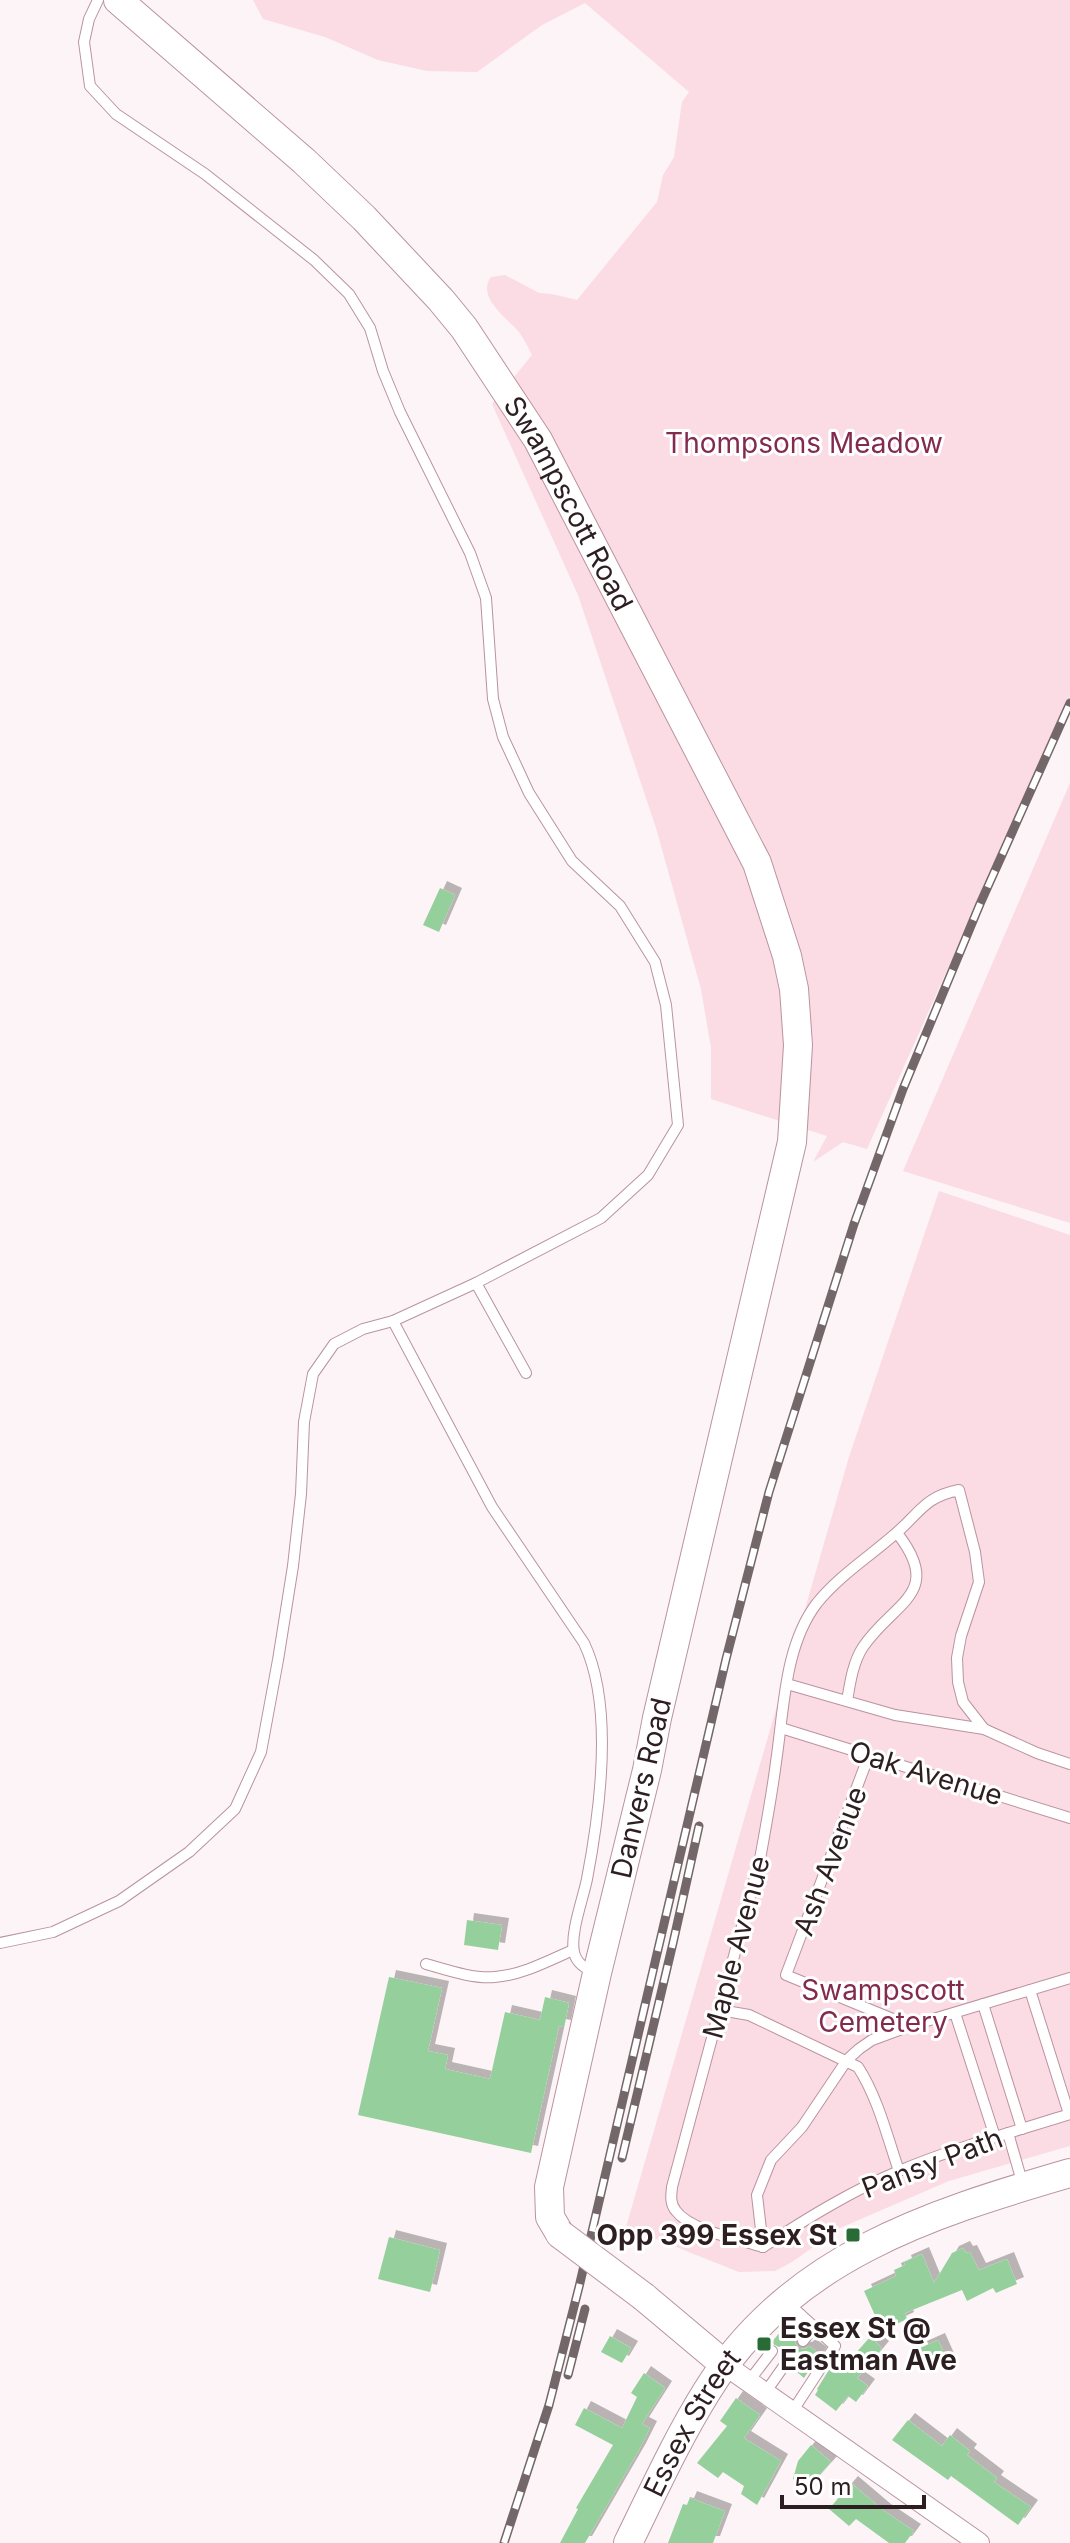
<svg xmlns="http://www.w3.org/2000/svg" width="1070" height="2543" font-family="Inter,sans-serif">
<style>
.green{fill:#fbdbe4}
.building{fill:#95d09c;filter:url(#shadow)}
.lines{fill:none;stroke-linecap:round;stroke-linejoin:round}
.lane-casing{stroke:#ba939f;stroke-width:12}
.street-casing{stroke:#ba939f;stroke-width:22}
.secondary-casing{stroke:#ba939f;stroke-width:30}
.lane{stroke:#fff;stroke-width:10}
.street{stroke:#fff;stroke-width:20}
.secondary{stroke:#fff;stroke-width:28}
.rail-casing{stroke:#73676a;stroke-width:9}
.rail{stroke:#fff;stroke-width:6;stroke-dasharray:18;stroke-linecap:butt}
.secondary-bridge-casing{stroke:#ba939f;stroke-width:30;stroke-linecap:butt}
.secondary-bridge{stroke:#fff;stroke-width:28}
.poi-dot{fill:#286b35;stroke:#fff;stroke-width:3}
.labels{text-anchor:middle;stroke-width:6;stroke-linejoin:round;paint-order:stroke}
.park-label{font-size:28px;fill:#822b4e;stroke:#fff}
.street-label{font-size:28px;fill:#2d1e22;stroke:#fff}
.poi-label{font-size:28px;font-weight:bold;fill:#2d1e22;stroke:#fff;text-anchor:end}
</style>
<defs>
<filter id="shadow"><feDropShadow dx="7" dy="-7" stdDeviation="0" flood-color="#0004"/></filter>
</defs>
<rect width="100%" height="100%" fill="#fcf4f6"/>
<g class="green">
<path d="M 253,0 L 1070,0 L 1070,696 L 867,1149 L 843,1142 L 813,1162 L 827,1136 L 711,1099 L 711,1048 L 701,989 L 656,828 L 578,595 L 492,404 L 532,355 C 528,347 524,339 519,332 C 507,318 476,297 491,277 L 505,275 L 539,293 L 552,294 L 577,300 L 657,202 L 663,175 L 674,157 L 682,102 L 689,92 L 585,3 L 542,25 L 477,72 L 427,71 L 378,60 L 325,37 L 263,19 Z"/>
<polygon points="1070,783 1070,1223 903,1171"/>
<polygon points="939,1191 1070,1235 1070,2146 949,2181 840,2228 792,2262 775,2271 739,2272 626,2227 849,1457"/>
</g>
<g class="building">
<polygon points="440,888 455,895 439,932 423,925"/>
<polygon points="467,1920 502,1925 498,1950 464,1945"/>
<polygon points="389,1977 442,1988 428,2051 448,2055 445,2069 490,2079 505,2012 540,2020 545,1997 569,2003 564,2027 559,2026 531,2153 358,2115"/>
<polygon points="389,2237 440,2250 430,2292 378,2279"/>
<polygon points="963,2248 966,2253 970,2252 979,2270 1007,2259 1017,2284 996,2293 993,2288 967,2301 962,2290 905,2313 907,2319 882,2331 864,2291 896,2276 894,2270 905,2265 904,2262 922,2254 934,2283 952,2253"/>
<polygon points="781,2331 787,2337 797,2336 795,2343 799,2348 805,2349 809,2346 820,2354 804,2378 792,2368 794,2363 791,2357 786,2355 780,2358 779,2347 771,2343"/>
<polygon points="610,2336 631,2348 622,2363 601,2352"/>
<polygon points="870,2337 882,2348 857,2378 868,2386 856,2402 848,2396 836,2411 815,2395 818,2390 817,2389 832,2365 836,2368 842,2360 847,2363"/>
<polygon points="938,2340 947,2360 929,2368 920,2348"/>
<polygon points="644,2373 665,2388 642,2424 650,2428 639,2450 585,2543 560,2543 578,2509 576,2508 613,2445 575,2425 584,2408 622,2428 637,2397 631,2393"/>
<polygon points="736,2398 760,2415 744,2438 781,2461 757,2505 741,2494 744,2486 723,2472 718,2478 697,2463 727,2426 720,2421"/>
<polygon points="908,2420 942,2446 950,2435 970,2451 967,2455 997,2478 994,2482 1031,2507 1018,2525 951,2476 948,2480 892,2440"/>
<polygon points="811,2445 831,2462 806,2490 793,2479 798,2461"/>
<polygon points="851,2483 884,2511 914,2531 905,2543 889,2543 856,2519 849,2526 829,2509"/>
<polygon points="690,2498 725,2511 713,2543 668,2543 683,2504 687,2505"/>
</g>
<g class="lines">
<defs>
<g id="lane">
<polyline points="476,1283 526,1373"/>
<path d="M 393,1321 L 492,1507 L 584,1643 C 614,1706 600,1811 587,1879 C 583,1899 570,1933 574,1952 C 576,1963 585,1968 595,1973"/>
<polyline points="787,1684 895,1715 984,1729"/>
<path d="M 847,1701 C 850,1683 853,1662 863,1647 C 893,1602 945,1594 897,1533"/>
<polyline points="781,1728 1070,1818"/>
<polyline points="869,1755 786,1975 910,2026"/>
<polyline points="0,1943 53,1932 119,1901 189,1852 235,1809 261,1752 278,1660 293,1566 301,1494 304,1422 313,1374 334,1344 363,1329 393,1321 476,1283 601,1218 648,1175 678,1125 666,1005 655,962 620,906 572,861 529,793 503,737 493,699 486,598 470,553 400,412 383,371 370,328 349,294 314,260 205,174 116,114 90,86 84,42 89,19 98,0"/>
<path d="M 426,1964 C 447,1970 473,1979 495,1977 C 522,1975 548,1961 573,1950"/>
<polyline points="1030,1990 1069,2114"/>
<polyline points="983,2004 1022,2129"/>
<path d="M 720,2010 L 749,2015 L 858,2067 C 878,2098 887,2136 899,2171"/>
<polyline points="955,2013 995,2137"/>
<polyline points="1008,2133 1023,2185"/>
<path d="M 763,2247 C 739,2239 691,2231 676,2211 C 670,2204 671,2196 672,2187 L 760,1859 C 766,1826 772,1794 776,1762 C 784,1710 784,1646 817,1603 C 840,1575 869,1557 895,1534 C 920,1513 924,1497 959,1490 L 975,1552 L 979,1582 L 961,1636 L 957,1658 L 958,1682 L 963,1702 L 984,1729 L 1037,1753 L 1070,1764"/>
<polyline points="763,2247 757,2195 771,2160 802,2127 847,2060 859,2049 872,2040 910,2026 1070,1978"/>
<path d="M 763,2247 C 806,2219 851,2191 899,2171 C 954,2148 1013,2132 1070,2114"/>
<polyline points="789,2304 835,2346 792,2412"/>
<polyline points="789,2329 801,2315"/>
<polyline points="803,2341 814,2327"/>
<polyline points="749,2381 772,2351"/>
<polyline points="765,2393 786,2363"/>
</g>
<polyline id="street" points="725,2365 979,2543"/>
<g id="secondary">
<path id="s1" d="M 118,0 L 304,161 L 364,218 L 441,300 L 464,328 L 538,440 L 757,863 L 787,956 L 794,989 L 798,1045 L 792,1142 L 657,1718 L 647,1770 L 597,1973 L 549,2187 L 550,2217 L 560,2234"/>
<polyline points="644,2297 725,2365"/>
<path id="s2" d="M 628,2543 C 653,2492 677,2439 707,2391 C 789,2258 929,2214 1070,2173"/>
</g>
</defs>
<use href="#lane" class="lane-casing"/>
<use href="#street" class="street-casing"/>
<use href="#secondary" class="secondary-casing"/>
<use href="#lane" class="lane"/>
<use href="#street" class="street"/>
<use href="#secondary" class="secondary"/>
<defs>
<g id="rail">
<polyline points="622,2158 673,1943 699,1826"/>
<polyline points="568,2375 585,2309"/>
<polyline points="504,2543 549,2405 579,2287 726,1659 769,1492 854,1224 903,1089 980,904 1070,703"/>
</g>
</defs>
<use href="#rail" class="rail-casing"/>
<use href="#rail" class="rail"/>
<defs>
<polyline id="secondary-bridge" points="560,2234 644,2297"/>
</defs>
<use href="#secondary-bridge" class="secondary-bridge-casing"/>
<use href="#secondary-bridge" class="secondary-bridge"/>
</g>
<g class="poi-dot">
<rect x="845" y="2227" width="16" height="16" rx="4"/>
<rect x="756" y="2336" width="16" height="16" rx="4"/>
</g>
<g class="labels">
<g class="park-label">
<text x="804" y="453">Thompsons Meadow</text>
<text x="883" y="2000">Swampscott<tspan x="883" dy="32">Cemetery</tspan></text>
</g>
<g class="street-label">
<text dy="10" stroke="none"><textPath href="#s1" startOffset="682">Swampscott Road</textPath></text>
<text transform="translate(926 1773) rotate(17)" y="10">Oak Avenue</text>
<text transform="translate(641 1788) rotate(-77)" y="10">Danvers Road</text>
<text transform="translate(830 1861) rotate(-69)" y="10">Ash Avenue</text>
<text transform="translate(736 1947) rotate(-75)" y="10">Maple Avenue</text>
<text transform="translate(932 2163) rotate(-21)" y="10">Pansy Path</text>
<text dy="10" stroke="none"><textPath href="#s2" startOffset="136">Essex Street</textPath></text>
</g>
<g class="poi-label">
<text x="837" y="2245">Opp 399 Essex St</text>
<text x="780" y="2338" text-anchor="start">Essex St @<tspan x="780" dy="32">Eastman Ave</tspan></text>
</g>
</g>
<path d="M782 2495v12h142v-12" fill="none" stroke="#2d1e22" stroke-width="4"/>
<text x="794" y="2495" font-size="24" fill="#2d1e22" stroke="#ffffff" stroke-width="6" paint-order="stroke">50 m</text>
</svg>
